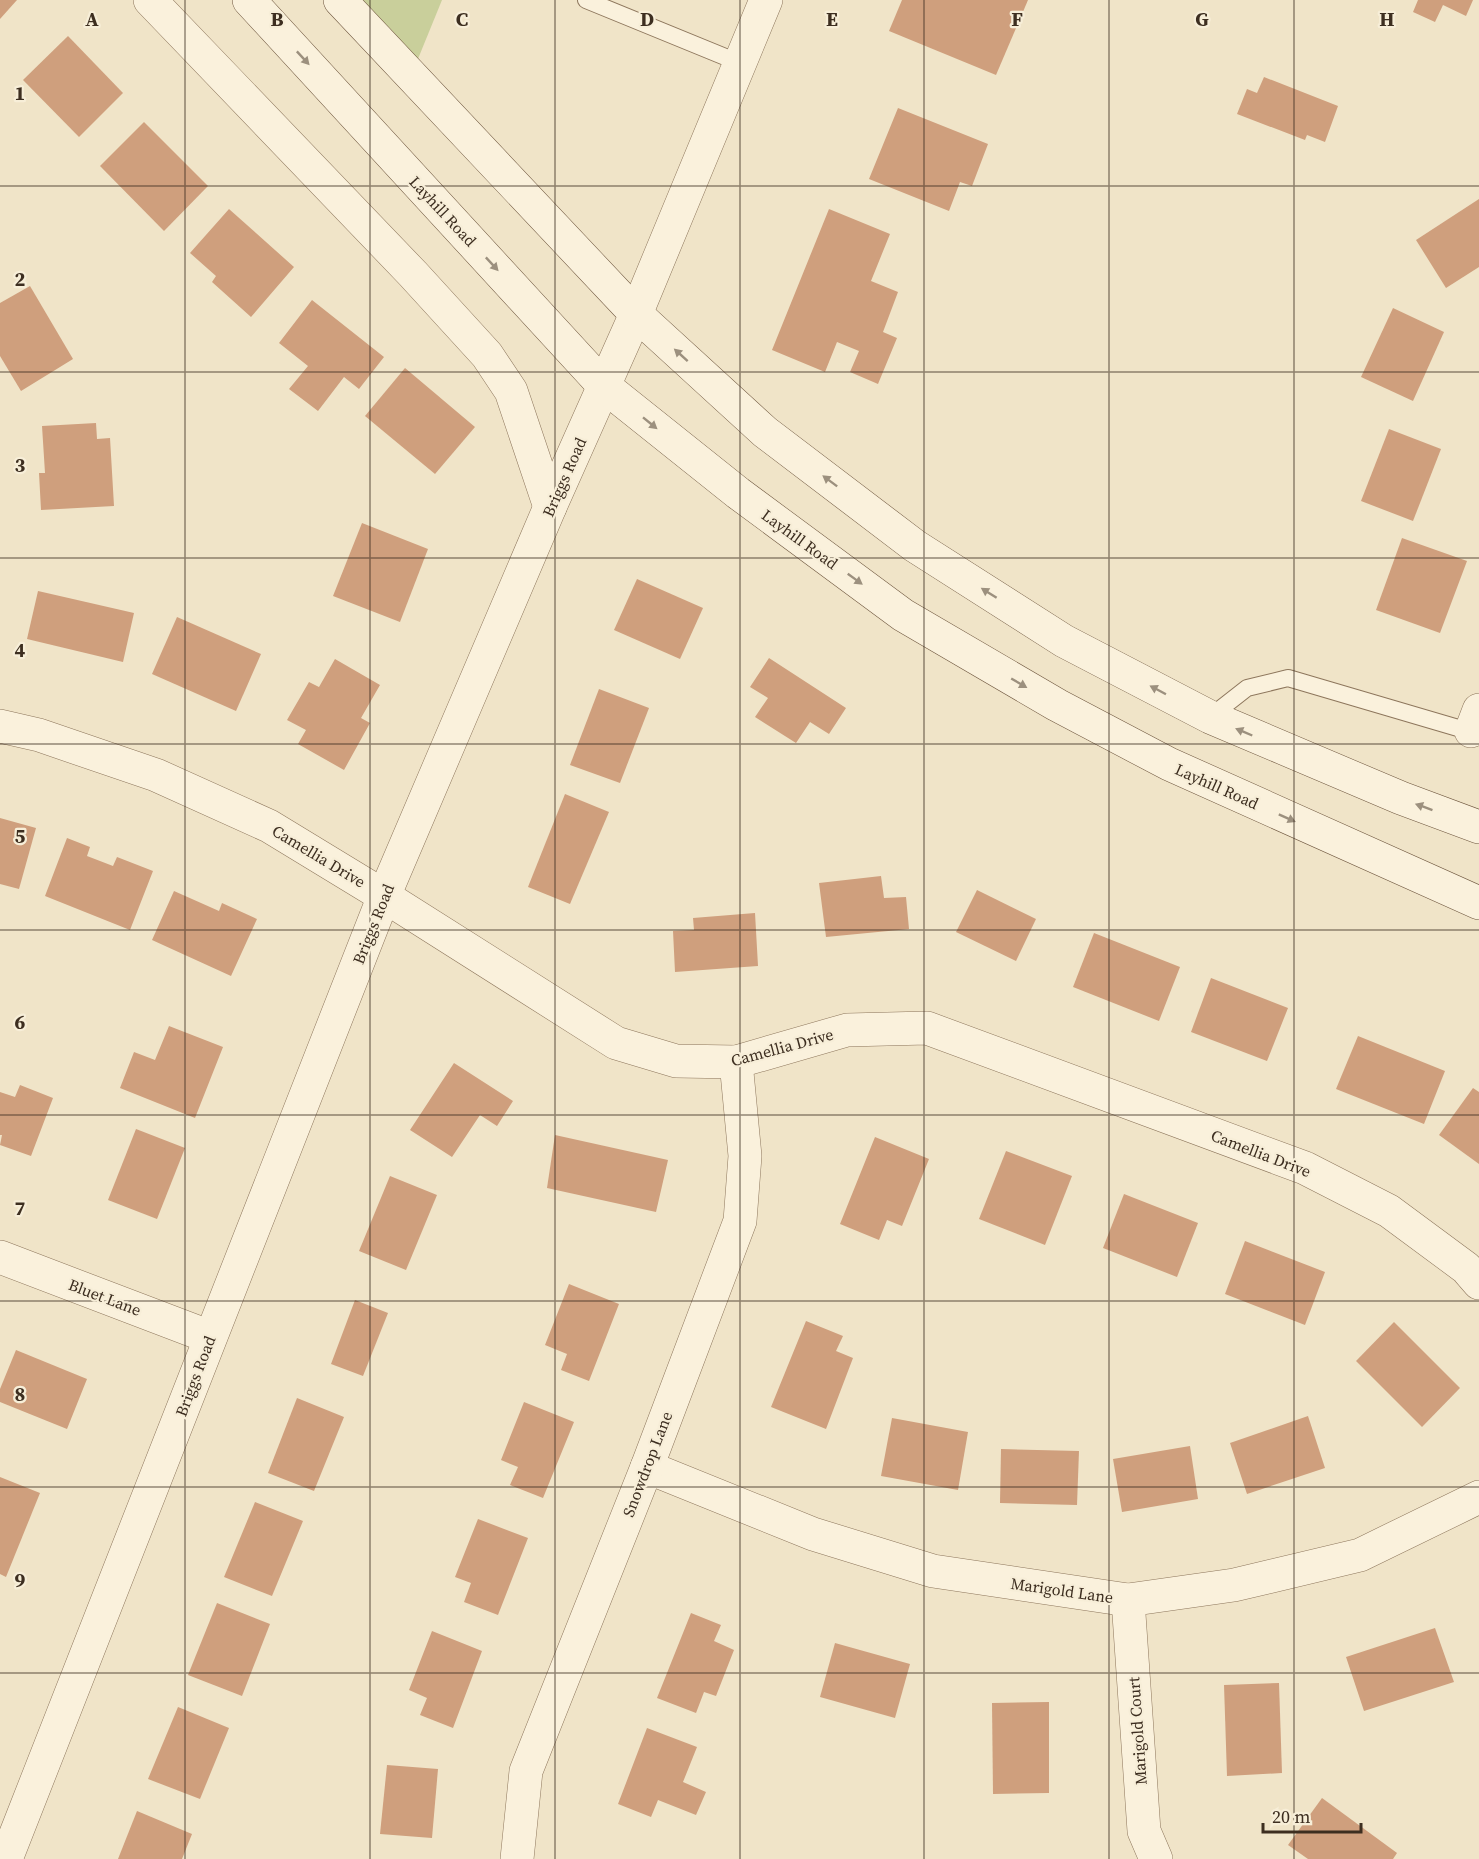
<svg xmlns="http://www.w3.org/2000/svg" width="1479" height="1859" font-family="'Source Serif 4',serif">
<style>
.green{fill:#c9cf9b}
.building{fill:#cf9f7d}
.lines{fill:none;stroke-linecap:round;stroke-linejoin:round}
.service-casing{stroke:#8d765c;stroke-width:18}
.minor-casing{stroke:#8d765c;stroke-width:34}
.tertiary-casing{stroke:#8d765c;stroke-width:34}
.secondary-casing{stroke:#6f573f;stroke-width:34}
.service{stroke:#faf1dc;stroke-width:16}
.minor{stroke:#faf1dc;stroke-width:33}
.tertiary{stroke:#faf1dc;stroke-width:33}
.secondary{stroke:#faf1dc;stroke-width:33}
.oneway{fill:#9c907e}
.grid{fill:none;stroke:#3d2e20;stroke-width:1.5;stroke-opacity:0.55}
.labels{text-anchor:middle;stroke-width:4.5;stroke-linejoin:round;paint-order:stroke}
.street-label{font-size:16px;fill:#3d2e20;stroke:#f7eed8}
.grid-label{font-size:20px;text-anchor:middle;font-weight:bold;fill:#3d2e20;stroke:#f7eed8;stroke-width:4.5;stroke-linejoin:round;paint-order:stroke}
</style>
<rect width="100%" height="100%" fill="#f0e4c8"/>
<polygon class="green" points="340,0 442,0 411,76"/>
<g class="building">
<polygon points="0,0 17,0 0,19"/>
<polygon points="902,0 1028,0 996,75 889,31"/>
<polygon points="1418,0 1473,0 1466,16 1443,5 1435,22 1413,12"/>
<polygon points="68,36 123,93 79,137 23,80"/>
<polygon points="1264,77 1338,106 1325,142 1307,135 1305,140 1237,114 1247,89 1257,93"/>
<polygon points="898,108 988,144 972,186 960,182 949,211 869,179"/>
<polygon points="144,122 208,186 164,231 100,166"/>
<polygon points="1479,199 1479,267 1446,288 1416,240"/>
<polygon points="229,209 294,267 251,317 212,282 216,276 190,253"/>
<polygon points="829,209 890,234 871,281 898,292 883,332 897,338 878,384 850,372 859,351 837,342 825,372 772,350"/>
<polygon points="30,286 73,359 21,391 0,356 0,303"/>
<polygon points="312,300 384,357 359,389 344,377 318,411 289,389 308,366 279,343"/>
<polygon points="1393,308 1444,332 1413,401 1361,377"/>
<polygon points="405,368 475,427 435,474 365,416"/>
<polygon points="96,423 97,439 110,438 114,506 41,510 39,473 45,473 42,426"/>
<polygon points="1389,429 1441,449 1413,521 1361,501"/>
<polygon points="362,523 428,549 400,622 333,596"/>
<polygon points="1402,538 1467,561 1440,633 1376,610"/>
<polygon points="637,579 703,608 680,659 614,630"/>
<polygon points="38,591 134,613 123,662 27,639"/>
<polygon points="177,617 261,654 236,711 152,674"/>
<polygon points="769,658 846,708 829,734 810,722 796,743 755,717 768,698 750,687"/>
<polygon points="335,659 380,685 361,718 370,723 344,770 298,744 306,730 287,720 309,682 319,687"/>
<polygon points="599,689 649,708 620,783 570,765"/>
<polygon points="565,794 609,812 570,904 528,887"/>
<polygon points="0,818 36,828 19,889 0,884"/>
<polygon points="67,838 90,847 87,856 113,866 117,857 153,871 130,930 45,896"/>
<polygon points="881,876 884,898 906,897 909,929 826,937 819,883"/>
<polygon points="977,890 1036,919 1016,961 956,932"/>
<polygon points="174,891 219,911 222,903 257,919 231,976 152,940"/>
<polygon points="755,913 758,966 675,972 673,931 694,930 693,918"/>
<polygon points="1094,933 1180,967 1159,1021 1073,987"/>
<polygon points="1211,978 1288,1008 1267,1061 1191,1032"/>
<polygon points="169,1026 223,1047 195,1118 120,1088 134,1052 155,1060"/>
<polygon points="1358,1036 1445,1071 1424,1124 1336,1089"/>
<polygon points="454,1063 513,1101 497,1126 480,1115 452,1157 410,1130"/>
<polygon points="20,1085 53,1098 31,1156 0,1145 2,1135 0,1135 0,1092 15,1097"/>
<polygon points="1473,1088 1479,1092 1479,1164 1439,1135"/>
<polygon points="136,1129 185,1148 157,1219 108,1200"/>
<polygon points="555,1135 668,1160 656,1212 547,1188"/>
<polygon points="875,1137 929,1159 902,1226 887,1220 879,1240 840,1224"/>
<polygon points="1006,1151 1072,1176 1045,1245 979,1219"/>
<polygon points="390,1176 437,1195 406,1270 359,1251"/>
<polygon points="1124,1194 1198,1223 1177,1277 1103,1248"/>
<polygon points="1245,1241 1325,1272 1305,1325 1225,1294"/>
<polygon points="569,1284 619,1304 589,1381 561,1370 567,1354 545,1345"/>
<polygon points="355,1300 388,1313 363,1376 331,1364"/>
<polygon points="806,1321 843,1336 836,1351 853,1358 826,1429 771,1407"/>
<polygon points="1394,1322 1460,1388 1422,1427 1356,1361"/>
<polygon points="16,1350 87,1379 67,1429 0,1402 0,1389"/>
<polygon points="297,1398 344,1417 314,1491 268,1473"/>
<polygon points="524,1402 574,1422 543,1498 510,1485 518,1467 501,1460"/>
<polygon points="1308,1416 1325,1468 1247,1494 1230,1443"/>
<polygon points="892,1418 968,1432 958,1490 881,1476"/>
<polygon points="1190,1446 1198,1499 1122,1512 1113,1459"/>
<polygon points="1001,1449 1079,1451 1077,1505 1000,1503"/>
<polygon points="0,1477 40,1493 6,1577 0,1574"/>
<polygon points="255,1502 303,1521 272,1596 224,1577"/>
<polygon points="478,1519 528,1538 498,1615 464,1602 471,1583 455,1577"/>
<polygon points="217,1603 270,1624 242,1696 188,1675"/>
<polygon points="691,1613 721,1625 714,1641 734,1650 716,1696 704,1692 696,1713 657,1698"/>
<polygon points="1435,1628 1454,1682 1364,1711 1346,1657"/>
<polygon points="432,1631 482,1651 453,1728 420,1715 427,1698 409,1690"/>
<polygon points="835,1643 910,1664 895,1718 820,1697"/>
<polygon points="1279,1683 1282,1773 1227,1776 1224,1685"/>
<polygon points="1049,1702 1049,1793 993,1794 992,1703"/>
<polygon points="178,1707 229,1728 200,1799 148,1779"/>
<polygon points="647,1728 697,1747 683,1782 706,1792 696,1815 658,1800 651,1817 618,1804"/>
<polygon points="387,1765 438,1769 432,1838 380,1834"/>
<polygon points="1322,1798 1397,1853 1393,1859 1308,1859 1288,1845"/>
<polygon points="137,1811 192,1834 182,1859 118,1859"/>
</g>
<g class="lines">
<defs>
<g id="service">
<polyline points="586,0 740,63"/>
<polyline points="1210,717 1247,688 1288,678 1475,733"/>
</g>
<g id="minor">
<polyline points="150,0 413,274 487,355 511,391 550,507"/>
<polyline points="636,314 766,0"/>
<polyline points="0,726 39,735 156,775 269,826 384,896 616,1043 676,1061 736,1062 847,1030 927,1028 1305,1168 1389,1211 1466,1268 1479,1283"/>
<polyline points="1471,731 1479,710"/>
<polyline points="0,1257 210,1337"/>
<polyline points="647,1467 813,1534 933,1571 1128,1600 1234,1585 1360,1555 1479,1497"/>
<polyline points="1128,1600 1144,1831 1156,1859"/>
<polyline points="517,1859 526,1771 647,1467 740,1221 745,1156 736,1062"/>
</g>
<polyline id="tertiary" points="6,1859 384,896 550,507 636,314"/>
<g id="secondary">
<polyline points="249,0 604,386 738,493 903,615 1057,705 1169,764 1479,903"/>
<polyline points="340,0 636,314 765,432 915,546 1064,641 1210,717 1401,798 1479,827"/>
</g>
</defs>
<use href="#service" class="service-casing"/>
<use href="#minor" class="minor-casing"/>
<use href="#tertiary" class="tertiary-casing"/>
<use href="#secondary" class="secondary-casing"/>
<use href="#service" class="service"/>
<use href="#minor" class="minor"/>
<use href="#tertiary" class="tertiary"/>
<use href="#secondary" class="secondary"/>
</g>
<defs><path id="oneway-solid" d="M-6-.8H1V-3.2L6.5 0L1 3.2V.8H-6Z" transform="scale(1.5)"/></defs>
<g class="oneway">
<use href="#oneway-solid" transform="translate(303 58) rotate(47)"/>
<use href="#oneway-solid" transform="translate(492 264) rotate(47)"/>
<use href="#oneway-solid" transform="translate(681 355) rotate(-138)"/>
<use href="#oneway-solid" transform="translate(650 423) rotate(39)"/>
<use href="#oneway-solid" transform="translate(830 481) rotate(-143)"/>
<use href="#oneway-solid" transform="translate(855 579) rotate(36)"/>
<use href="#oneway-solid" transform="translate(989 593) rotate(-148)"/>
<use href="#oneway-solid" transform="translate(1019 683) rotate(30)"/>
<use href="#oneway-solid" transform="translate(1158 690) rotate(-152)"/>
<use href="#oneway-solid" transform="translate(1244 732) rotate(-157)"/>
<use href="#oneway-solid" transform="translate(1424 807) rotate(-160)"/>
<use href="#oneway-solid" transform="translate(1287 818) rotate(24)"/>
</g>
<path class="grid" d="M 185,0 L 185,1859M 370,0 L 370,1859M 555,0 L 555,1859M 740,0 L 740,1859M 924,0 L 924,1859M 1109,0 L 1109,1859M 1294,0 L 1294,1859M 0,186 L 1479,186M 0,372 L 1479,372M 0,558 L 1479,558M 0,744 L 1479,744M 0,930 L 1479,930M 0,1115 L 1479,1115M 0,1301 L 1479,1301M 0,1487 L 1479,1487M 0,1673 L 1479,1673"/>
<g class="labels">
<g class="street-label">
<text transform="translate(443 211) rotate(47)" y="6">Layhill Road</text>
<text transform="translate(564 477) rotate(-66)" y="6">Briggs Road</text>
<text transform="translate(800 539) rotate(36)" y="6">Layhill Road</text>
<text transform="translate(1217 786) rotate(24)" y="6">Layhill Road</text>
<text transform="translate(319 856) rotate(31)" y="6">Camellia Drive</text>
<text transform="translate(373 924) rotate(-68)" y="6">Briggs Road</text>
<text transform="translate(782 1047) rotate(-15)" y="6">Camellia Drive</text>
<text transform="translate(1261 1153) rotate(21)" y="6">Camellia Drive</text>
<text transform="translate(105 1297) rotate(21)" y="6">Bluet Lane</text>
<text transform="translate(195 1376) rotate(-69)" y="6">Briggs Road</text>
<text transform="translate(647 1464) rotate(-69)" y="6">Snowdrop Lane</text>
<text transform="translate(1062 1590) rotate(8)" y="6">Marigold Lane</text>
<text transform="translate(1137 1731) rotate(-94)" y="6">Marigold Court</text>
</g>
</g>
<g class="grid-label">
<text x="92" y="26">A</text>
<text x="277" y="26">B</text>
<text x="462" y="26">C</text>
<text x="647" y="26">D</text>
<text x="832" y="26">E</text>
<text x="1017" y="26">F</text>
<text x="1202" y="26">G</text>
<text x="1387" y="26">H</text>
<text x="20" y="100">1</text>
<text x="20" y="286">2</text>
<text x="20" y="472">3</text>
<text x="20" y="657">4</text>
<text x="20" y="843">5</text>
<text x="20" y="1029">6</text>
<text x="20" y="1215">7</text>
<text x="20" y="1401">8</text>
<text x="20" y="1587">9</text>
</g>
<path d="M1263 1823v9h98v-9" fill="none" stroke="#3d2e20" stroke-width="3"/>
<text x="1272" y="1823" font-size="18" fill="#3d2e20" stroke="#f7eed8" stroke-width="4.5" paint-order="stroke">20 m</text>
</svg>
